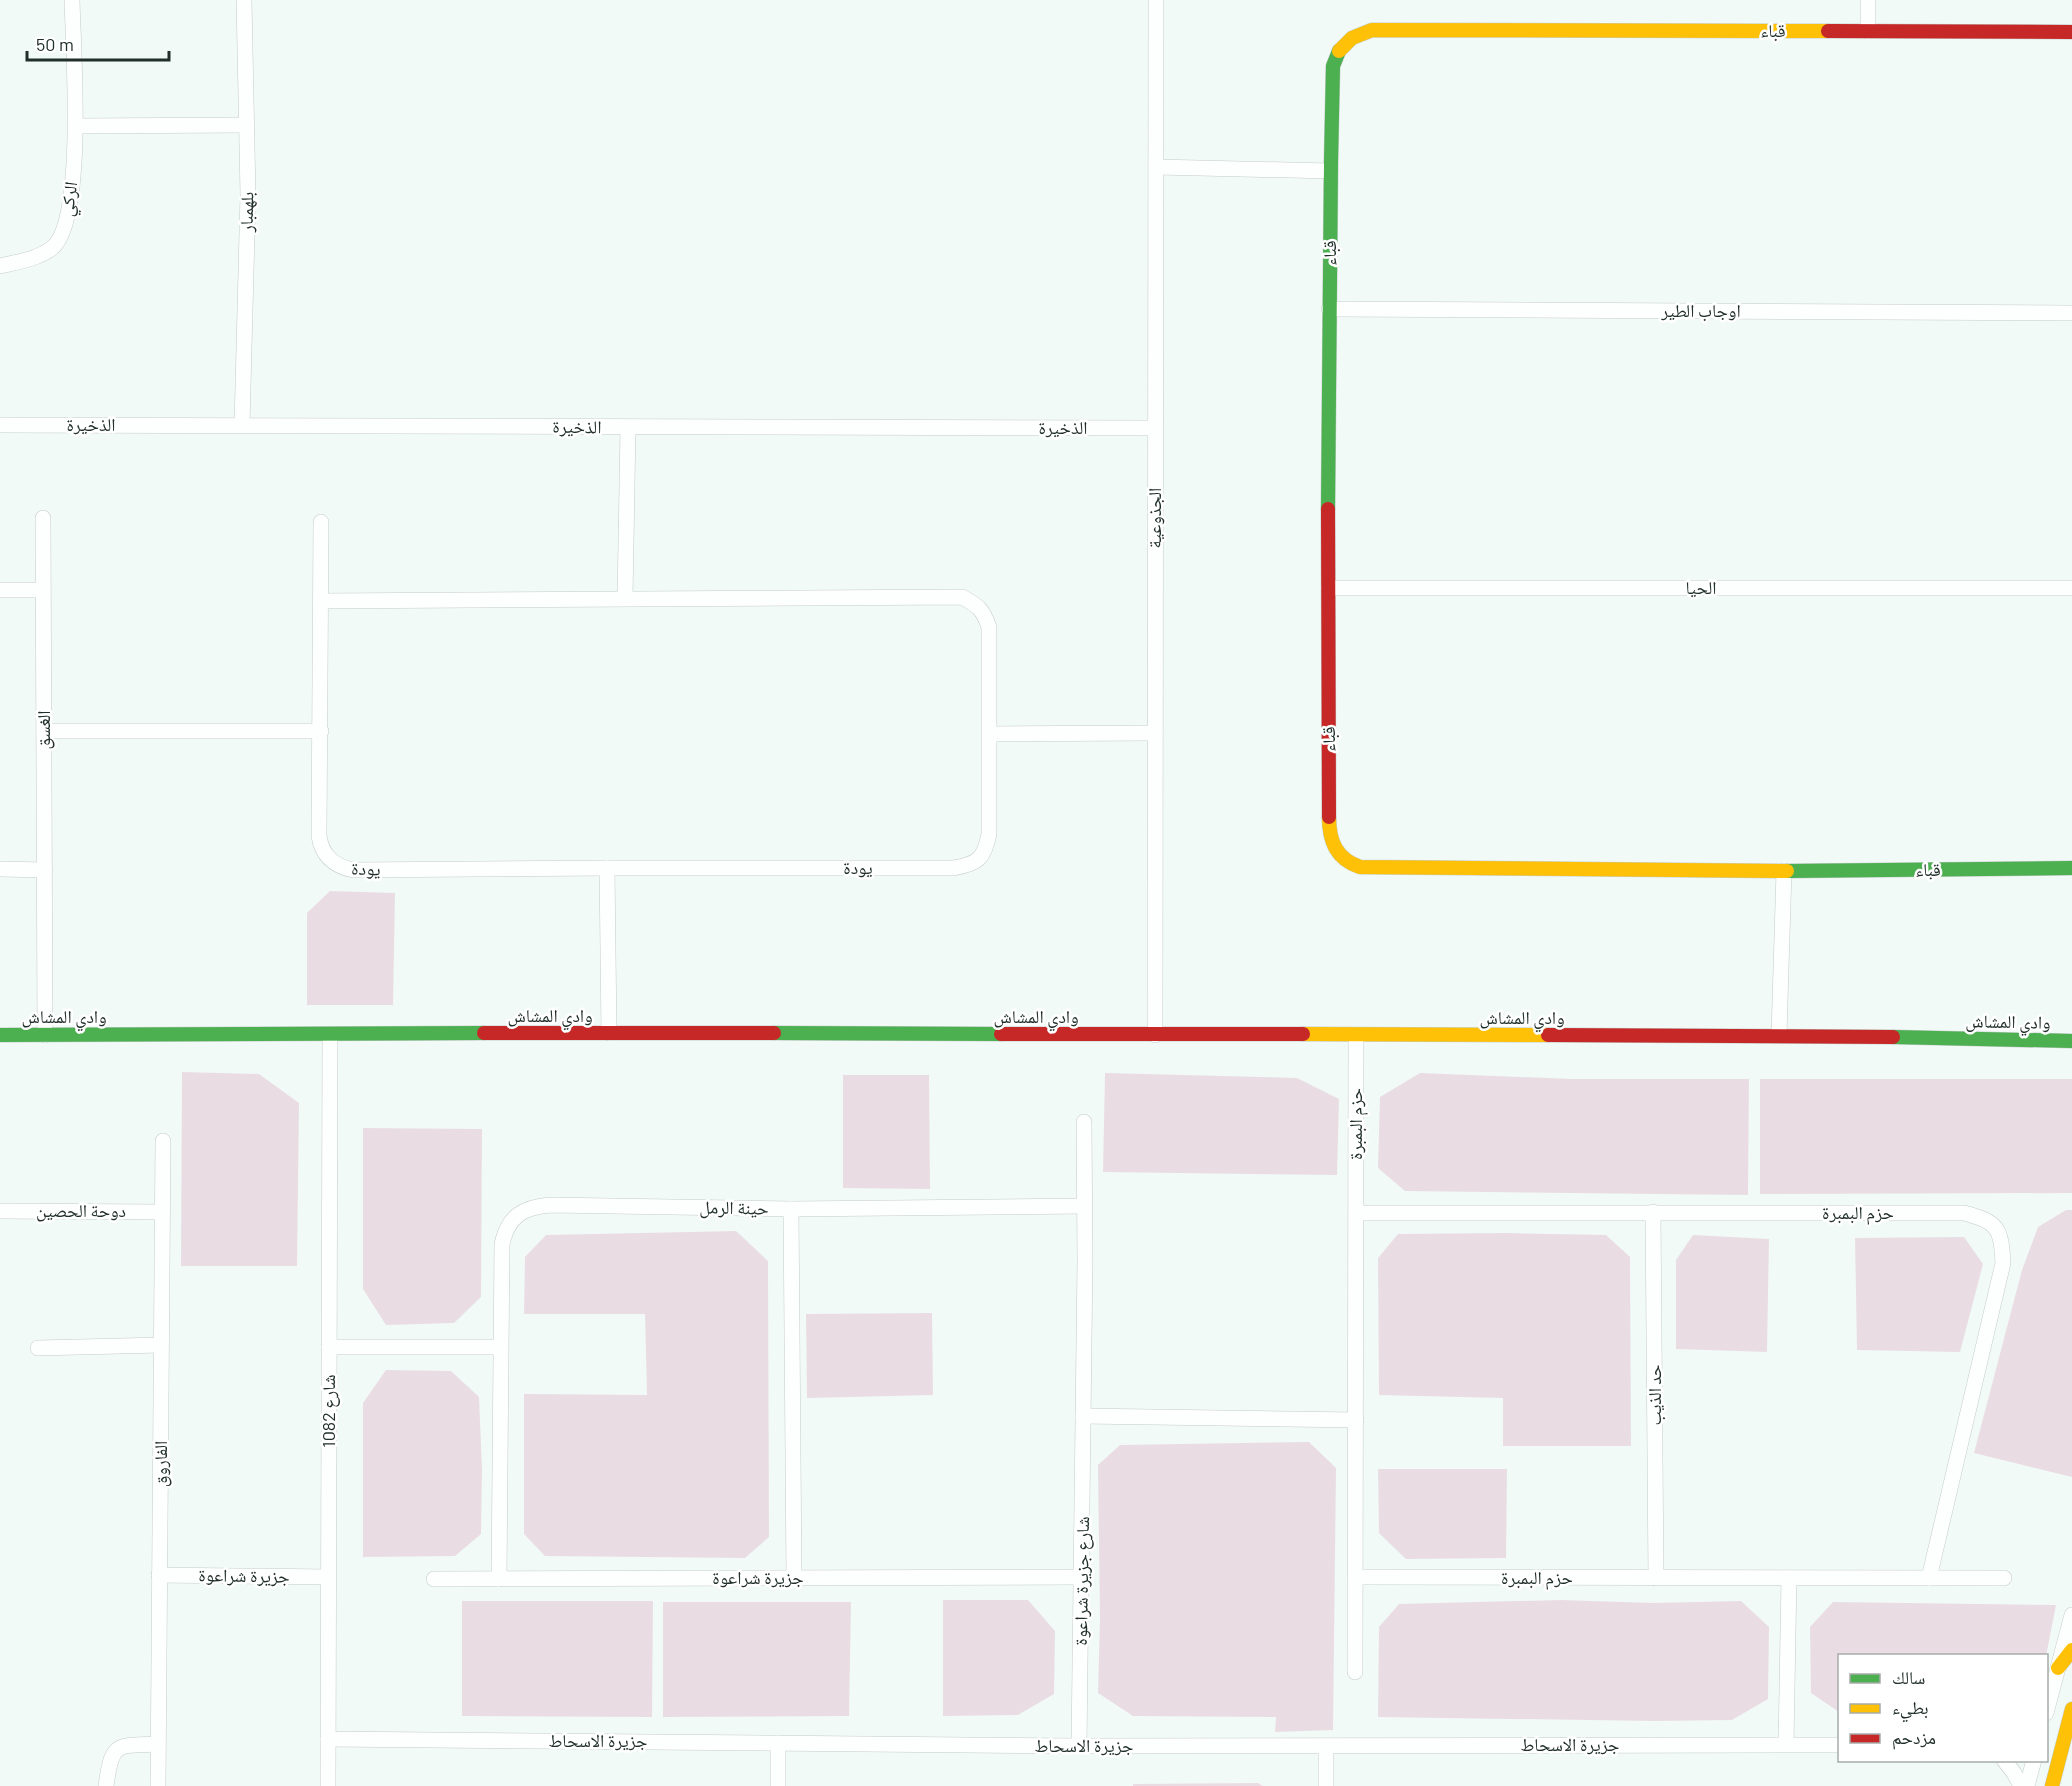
<svg xmlns="http://www.w3.org/2000/svg" width="2072" height="1786" font-family="Barlow,'Noto Naskh Arabic',sans-serif">
<style>
.building{fill:#e9dde3}
.lines{fill:none;stroke-linecap:round;stroke-linejoin:round}
.street-casing{stroke:#c3cdc9;stroke-width:16}
.fast-casing{stroke:#c3cdc9;stroke-width:15}
.slow-casing{stroke:#c3cdc9;stroke-width:15}
.jam-casing{stroke:#c3cdc9;stroke-width:15}
.street{stroke:#fdfefe;stroke-width:15}
.fast{stroke:#4caf50;stroke-width:14}
.slow{stroke:#ffc107;stroke-width:14}
.jam{stroke:#c62828;stroke-width:14}
.labels{text-anchor:middle;stroke-width:5;stroke-linejoin:round;paint-order:stroke}
.street-label{font-size:18px;fill:#202f29;stroke:#fff}
</style>
<rect width="100%" height="100%" fill="#f2faf7"/>
<g class="building">
<polygon points="330,891 395,893 393,1005 307,1005 307,913"/>
<polygon points="182,1072 259,1074 299,1103 297,1266 181,1266"/>
<polygon points="1105,1073 1297,1078 1339,1099 1337,1175 1103,1172"/>
<polygon points="1420,1073 1572,1079 1749,1079 1748,1195 1405,1191 1378,1168 1380,1097"/>
<polygon points="843,1075 929,1075 930,1189 843,1188"/>
<polygon points="1760,1079 2072,1079 2072,1193 1760,1194"/>
<polygon points="363,1128 482,1129 481,1297 454,1323 386,1325 363,1289"/>
<polygon points="2066,1210 2072,1210 2072,1477 1974,1453 2022,1270 2038,1227"/>
<polygon points="736,1231 768,1261 769,1537 745,1558 545,1556 524,1534 524,1394 647,1395 645,1314 524,1314 525,1257 546,1235"/>
<polygon points="1505,1233 1606,1235 1630,1257 1631,1446 1503,1446 1503,1398 1379,1395 1378,1258 1398,1234"/>
<polygon points="1693,1235 1769,1239 1767,1352 1676,1349 1676,1260"/>
<polygon points="1964,1237 1983,1264 1960,1352 1857,1350 1855,1238"/>
<polygon points="932,1313 933,1395 807,1398 806,1314"/>
<polygon points="386,1370 451,1371 479,1397 482,1469 481,1534 455,1556 363,1557 363,1403"/>
<polygon points="1309,1442 1336,1468 1333,1730 1275,1732 1276,1717 1133,1716 1098,1693 1100,1619 1098,1465 1120,1445"/>
<polygon points="1378,1469 1507,1469 1506,1558 1406,1559 1379,1533"/>
<polygon points="943,1600 1028,1600 1055,1631 1054,1694 1018,1715 943,1716"/>
<polygon points="1561,1600 1653,1603 1741,1601 1769,1627 1768,1699 1732,1720 1654,1721 1378,1717 1379,1627 1399,1604"/>
<polygon points="462,1601 653,1601 652,1717 462,1716"/>
<polygon points="663,1602 851,1602 849,1716 663,1717"/>
<polygon points="1833,1602 2056,1605 2046,1656 1840,1656 1839,1712 1811,1693 1810,1627"/>
<polygon points="1258,1783 1263,1786 1133,1786 1133,1784"/>
</g>
<g class="lines">
<defs>
<g id="street">
<polyline points="1868,31 1868,0"/>
<polyline points="77,126 246,125"/>
<polyline points="1157,167 1330,171"/>
<path d="M 0,266 C 17,262 38,259 52,248 C 86,221 73,46 72,0"/>
<polyline points="1329,309 2072,313"/>
<polyline points="0,425 1155,428"/>
<polyline points="242,425 248,195 244,0"/>
<polyline points="43,518 45,1035"/>
<path d="M 321,522 L 319,836 C 322,856 334,866 353,870 L 607,868 L 953,868 C 978,864 984,859 989,834 L 989,627 C 983,610 979,606 962,597 L 321,601"/>
<polyline points="1329,588 2072,588"/>
<polyline points="0,590 43,590"/>
<polyline points="625,598 628,428"/>
<polyline points="44,731 321,731"/>
<polyline points="991,734 1155,733"/>
<polyline points="607,868 609,1033"/>
<polyline points="0,869 45,870"/>
<polyline points="1155,1035 1156,0"/>
<polyline points="1779,1035 1784,871"/>
<polyline points="791,1209 794,1578"/>
<polyline points="0,1211 162,1212"/>
<polyline points="1653,1212 1656,1578"/>
<path d="M 1356,1213 L 1964,1213 C 1999,1222 2001,1229 2003,1263 L 1929,1578"/>
<polyline points="329,1347 500,1347"/>
<polyline points="38,1348 161,1345"/>
<polyline points="1083,1416 1356,1420"/>
<polyline points="159,1575 328,1577"/>
<polyline points="1356,1577 2004,1578"/>
<polyline points="434,1579 1082,1577"/>
<path d="M 499,1579 L 502,1244 C 508,1216 523,1207 551,1205 L 791,1209 L 1084,1206"/>
<polyline points="1355,1672 1356,1036"/>
<polyline points="2046,1713 2072,1615"/>
<polyline points="328,1739 1079,1746 1840,1745"/>
<polyline points="1786,1744 1789,1578"/>
<polyline points="1079,1746 1085,1261 1084,1122"/>
<polyline points="2004,1760 2014,1773 2021,1786"/>
<path d="M 106,1786 C 112,1741 116,1746 158,1744"/>
<polyline points="158,1786 163,1141"/>
<polyline points="328,1786 330,1035"/>
<polyline points="778,1786 778,1743"/>
<polyline points="1326,1786 1326,1746"/>
<polyline points="2027,1786 2034,1760"/>
</g>
<g id="fast">
<polyline points="1328,509 1331,162 1333,66 1339,51"/>
<polyline points="1787,871 2072,868"/>
<polyline points="774,1033 1001,1034"/>
<polyline points="0,1035 484,1033"/>
<polyline points="1893,1037 2072,1041"/>
</g>
<g id="slow">
<polyline points="1339,51 1352,38 1372,30 1828,31"/>
<path d="M 1329,817 C 1329,841 1336,859 1360,867 L 1787,871"/>
<polyline points="1303,1034 1548,1035"/>
<polyline points="2058,1668 2072,1650"/>
<polyline points="2052,1786 2072,1709"/>
</g>
<g id="jam">
<polyline points="1828,31 2072,32"/>
<polyline points="1328,509 1329,817"/>
<polyline points="484,1033 774,1033"/>
<polyline points="1001,1034 1303,1034"/>
<polyline points="1548,1035 1893,1037"/>
</g>
</defs>
<use href="#street" class="street-casing"/>
<use href="#fast" class="fast-casing"/>
<use href="#slow" class="slow-casing"/>
<use href="#jam" class="jam-casing"/>
<use href="#street" class="street"/>
<use href="#fast" class="fast"/>
<use href="#slow" class="slow"/>
<use href="#jam" class="jam"/>
</g>
<g class="labels">
<g class="street-label">
<text x="1773" y="37">قباء</text>
<text transform="translate(69 199) rotate(-82)" y="6">الركي</text>
<text transform="translate(247 212) rotate(-89)" y="6">بلهمبار</text>
<text transform="translate(1330 253) rotate(-90)" y="6">قباء</text>
<text x="1701" y="317">اوجاب الطير</text>
<text x="91" y="431">الذخيرة</text>
<text transform="translate(577 427) rotate(1)" y="6">الذخيرة</text>
<text x="1063" y="434">الذخيرة</text>
<text transform="translate(1155 518) rotate(-90)" y="6">الجذوعية</text>
<text x="1701" y="594">الحيا</text>
<text transform="translate(44 730) rotate(-90)" y="6">الغسق</text>
<text transform="translate(1329 739) rotate(-90)" y="6">قباء</text>
<text x="858" y="874">يودة</text>
<text transform="translate(366 869) rotate(2)" y="6">يودة</text>
<text transform="translate(1928 870) rotate(-1)" y="6">قباء</text>
<text x="550" y="1022">وادي المشاش</text>
<text x="64" y="1023">وادي المشاش</text>
<text x="1036" y="1023">وادي المشاش</text>
<text x="1522" y="1024">وادي المشاش</text>
<text transform="translate(2008 1022) rotate(1)" y="6">وادي المشاش</text>
<text transform="translate(1356 1124) rotate(-90)" y="6">حزم البمبرة</text>
<text transform="translate(734 1208) rotate(1)" y="6">حينة الرمل</text>
<text x="81" y="1217">دوحة الحصين</text>
<text x="1858" y="1219">حزم البمبرة</text>
<text transform="translate(1655 1395) rotate(-90)" y="6">حد الذيب</text>
<text transform="translate(329 1411) rotate(-90)" y="6">شارع 1082</text>
<text transform="translate(161 1464) rotate(-90)" y="6">الفاروق</text>
<text transform="translate(244 1576) rotate(1)" y="6">جزيرة شراعوة</text>
<text x="758" y="1584">جزيرة شراعوة</text>
<text x="1537" y="1584">حزم البمبرة</text>
<text transform="translate(1082 1581) rotate(-89)" y="6">شارع جزيرة شراعوة</text>
<text x="598" y="1747">جزيرة الاسحاط</text>
<text x="1570" y="1751">جزيرة الاسحاط</text>
<text x="1084" y="1752">جزيرة الاسحاط</text>
</g>
</g>
<rect x="1838" y="1654" width="210" height="108" fill="#ffffff" stroke="#a6aca9" stroke-width="1.5"/>
<rect x="1850" y="1674" width="30" height="9" fill="#4caf50" stroke="#a6aca9" stroke-width="1.5"/>
<text x="1892" y="1684" font-size="18" fill="#202f29">سالك</text>
<rect x="1850" y="1704" width="30" height="9" fill="#ffc107" stroke="#a6aca9" stroke-width="1.5"/>
<text x="1892" y="1714" font-size="18" fill="#202f29">بطيء</text>
<rect x="1850" y="1734" width="30" height="9" fill="#c62828" stroke="#a6aca9" stroke-width="1.5"/>
<text x="1892" y="1744" font-size="18" fill="#202f29">مزدحم</text>
<path d="M27 51v9h142v-9" fill="none" stroke="#202f29" stroke-width="3"/>
<text x="36" y="51" font-size="18" fill="#202f29" stroke="#ffffff" stroke-width="4.5" paint-order="stroke">50 m</text>
</svg>
